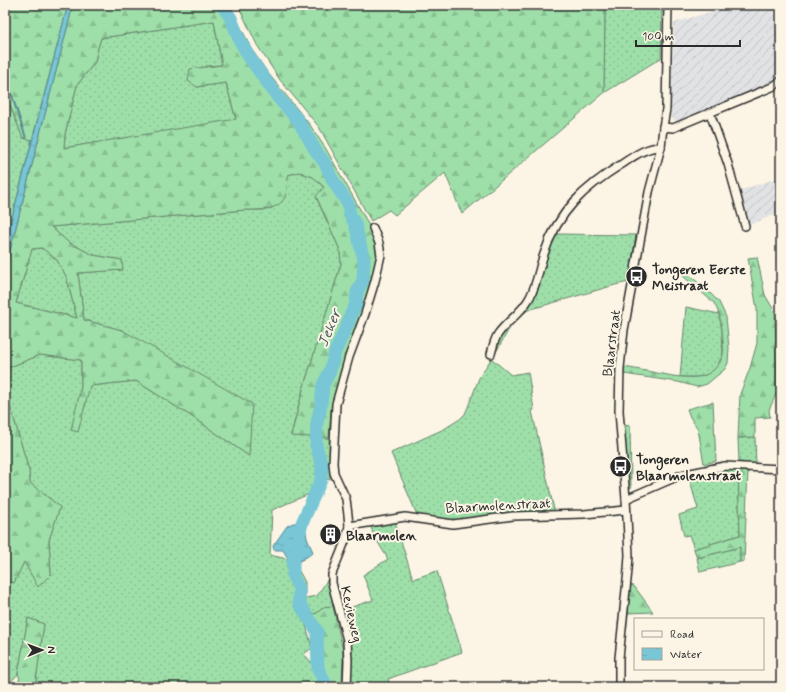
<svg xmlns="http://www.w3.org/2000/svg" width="786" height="692" font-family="Mynerve,sans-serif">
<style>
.industrial{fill:url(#industrial-furrows)}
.grass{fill:url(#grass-dots);stroke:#64856a}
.forest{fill:url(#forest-firs);stroke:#64856a;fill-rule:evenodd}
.water{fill:url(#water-ripples);stroke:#598892}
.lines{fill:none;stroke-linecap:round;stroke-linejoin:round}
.stream{stroke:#598892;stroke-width:2}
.river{stroke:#78c6d6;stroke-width:13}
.minor-casing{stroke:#2b2b2b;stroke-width:10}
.minor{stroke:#fcf5e5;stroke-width:7}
.labels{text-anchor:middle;stroke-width:4;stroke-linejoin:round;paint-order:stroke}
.poi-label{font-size:14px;font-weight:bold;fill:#2b2b2b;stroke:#fcf5e5;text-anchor:start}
.street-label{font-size:14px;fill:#2b2b2b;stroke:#fcf5e5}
.water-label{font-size:15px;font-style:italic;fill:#425a5e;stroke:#fcf5e5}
</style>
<defs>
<pattern id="industrial-furrows" width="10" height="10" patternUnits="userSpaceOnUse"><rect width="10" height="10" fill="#e1e2e4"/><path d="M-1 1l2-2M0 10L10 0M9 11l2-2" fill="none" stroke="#c1c2c4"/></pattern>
<pattern id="grass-dots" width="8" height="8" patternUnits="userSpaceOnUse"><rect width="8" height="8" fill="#9edfa9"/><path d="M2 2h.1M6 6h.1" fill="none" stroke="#88c092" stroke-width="1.8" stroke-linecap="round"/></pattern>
<pattern id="forest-firs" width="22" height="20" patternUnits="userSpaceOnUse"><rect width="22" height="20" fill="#9edfa9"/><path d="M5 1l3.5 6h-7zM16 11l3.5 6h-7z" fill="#88c092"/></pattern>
<pattern id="water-ripples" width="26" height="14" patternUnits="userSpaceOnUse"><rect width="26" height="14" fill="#78c6d6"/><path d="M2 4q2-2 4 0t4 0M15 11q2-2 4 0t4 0" fill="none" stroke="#68aab8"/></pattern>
</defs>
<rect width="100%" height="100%" fill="#fcf5e5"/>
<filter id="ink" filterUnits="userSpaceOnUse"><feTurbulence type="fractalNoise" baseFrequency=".025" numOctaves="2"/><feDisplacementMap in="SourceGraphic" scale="8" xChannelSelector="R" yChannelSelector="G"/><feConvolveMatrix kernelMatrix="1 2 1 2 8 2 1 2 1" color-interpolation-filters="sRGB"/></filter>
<g filter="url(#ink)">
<g class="industrial">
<polygon points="723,5 774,5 774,13 781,47 779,48 780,51 778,53 781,75 763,87 685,121 677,122 670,117 674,23 723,8"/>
<polygon points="781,177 781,212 747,226 738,191"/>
</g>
<g class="grass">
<polygon points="605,5 662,5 661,58 604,93"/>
<polygon points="214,21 222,65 206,66 197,87 226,83 236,120 64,148 65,134 77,85 95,62 97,51 101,38"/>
<polygon points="5,93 23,138 32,140 5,244"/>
<polygon points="299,172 313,177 325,188 316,197 340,250 341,264 302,393 291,435 329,438 330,479 317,481 309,494 272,510 270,555 287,559 290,562 290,566 294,567 295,564 305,582 305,598 317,596 329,577 330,588 333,606 324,607 317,613 313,614 304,601 301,604 294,606 306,625 312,648 304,654 313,664 318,678 320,680 324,687 35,687 44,624 28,618 18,674 6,687 5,687 5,581 14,583 24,561 38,586 51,574 49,540 60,507 30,483 29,471 12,412 5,394 5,369 40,355 81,360 81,387 72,430 78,431 90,386 136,381 194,418 249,456 122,330 84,320 78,273 122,270 122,260 93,255 68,242 51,227 245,210 264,210 272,208 286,194 288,175"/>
<polygon points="554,234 636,235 629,282 615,285 528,310 513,322 492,359 511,375 528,372 534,410 532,411 555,514 466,520 433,518 417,515 391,453 444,429 460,419 465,414 470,402 479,378 491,359 491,358 502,332 527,307"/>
<polygon points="43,248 57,260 66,276 77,318 16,303 32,249"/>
<polygon points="686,307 719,314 722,331 723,354 716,368 709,374 698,377 680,377"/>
<polygon points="624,425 630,426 631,486 632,487 629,488"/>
<polygon points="755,437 756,466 739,463 738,438"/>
<polygon points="721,469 738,470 740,535 694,549 689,535 684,536 679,515 698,509 689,478 706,473"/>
<polygon points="395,522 413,579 437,571 462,652 388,679 391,687 350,687 351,651 350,640 343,610 373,600 363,575 388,559 373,534 371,526"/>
<polygon points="740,547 740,562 700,572 697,558"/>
</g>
<g class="forest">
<polygon points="5,5 68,5 32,140 23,138 5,93"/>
<path d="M 73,5 L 230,5 L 252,50 L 268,73 L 310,125 L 326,149 L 365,218 L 373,234 L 376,245 L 378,257 L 372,280 L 363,311 L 347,351 L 335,393 L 331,409 L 329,438 L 291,436 L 302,393 L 341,264 L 340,250 L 316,196 L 324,187 L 313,177 L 299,172 L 288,175 C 288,181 287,188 286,194 C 281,211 260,210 245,210 L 51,227 L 68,242 L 93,255 L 122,260 L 123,270 L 78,273 L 84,320 L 122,330 L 252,404 L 249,456 L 194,418 L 136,381 L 90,386 L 78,432 L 71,430 L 81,387 L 81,360 L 40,355 L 5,369 L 5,270 ZM 214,21 L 222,65 L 190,69 L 188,81 L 197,87 L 226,83 L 236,119 L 64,148 L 65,134 L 77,85 L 95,62 L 97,51 L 101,38 ZM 42,248 L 57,260 L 66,276 L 77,318 L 16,303 L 32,249 Z"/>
<polygon points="238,5 605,5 604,93 462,214 445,173 395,215 389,210 371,221 319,127 280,80 257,45"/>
<polygon points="757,257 765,295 775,312 777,392 769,410 770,417 755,418 755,437 738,438 740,394 750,368 757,343 757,309 748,258"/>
<path d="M 681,268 L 708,291 L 719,302 L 726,317 L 729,348 L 728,363 L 725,369 L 707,384 L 697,387 L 678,382 L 624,374 L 624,367 C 641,370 657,373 673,376 C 681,377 690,378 698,377 C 709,376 721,366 723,354 C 724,350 723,345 723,342 C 722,328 721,315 714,303 L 676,270 Z"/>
<polygon points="5,394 12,412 29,471 30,483 60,507 49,540 51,574 38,587 24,562 14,583 5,581"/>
<polygon points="713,402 716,461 704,464 698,429 690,417 687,409"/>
<polygon points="738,470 748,472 744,561 740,562 740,547 697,558 694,549 740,535"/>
<polygon points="630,585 634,586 653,612 628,613 629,589"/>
<polygon points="333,606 343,651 342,687 331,687 325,679 322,671 321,664 322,652 315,642 312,632 309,625 313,614 317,613 324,607"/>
<polygon points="28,618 44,624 35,687 11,687 20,679 18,674"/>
</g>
<g class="water">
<polygon points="68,5 73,5 5,270 5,244"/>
<polygon points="318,481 323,484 306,524 298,521"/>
<path d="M 293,523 L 298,523 L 305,525 L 307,538 L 313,552 C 307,558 302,559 295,564 L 294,567 L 289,566 L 290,562 L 283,550 L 274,550 L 273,546 L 287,526 Z"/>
</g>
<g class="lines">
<polyline class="stream" points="5,75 26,138"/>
<polyline class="river" points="222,5 231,18 239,39 249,57 279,99 298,120 314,148 326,165 332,179 348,204 350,215 355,224 364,260 363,280 357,292 356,304 351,314 349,321 335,352 330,371 323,385 321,405 317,423 316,445 322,466 321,480 302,523 293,562 293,577 299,588 299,603 317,631 318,669 327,687"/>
<defs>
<g id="minor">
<polyline points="710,113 728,164 745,226"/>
<polyline points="663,127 673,128 772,87 781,81"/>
<path d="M 491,354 C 493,347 494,340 498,334 C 507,321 522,313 530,297 C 537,284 539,268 544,254 C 558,211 585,187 622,164 C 634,156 646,147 661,147"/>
<polyline points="626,499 681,475 725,466 781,469"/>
<polyline points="349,526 405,517 453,524 513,516 584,514 626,510"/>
<polyline points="347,687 348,661 347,640 332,583 332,574 346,539 349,526 348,515 346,499 334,473 333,463 336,404 349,357 365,314 375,281 381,255 379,243 373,228"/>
<polyline points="619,687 619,658 628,570 629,555 626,499 619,411 620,368 624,330 649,192 661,147 663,127 666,109 668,5"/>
</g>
</defs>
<use href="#minor" class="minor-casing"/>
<use href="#minor" class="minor"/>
</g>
</g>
<defs>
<symbol id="bus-disc" viewBox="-11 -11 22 22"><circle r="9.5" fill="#2b2b2b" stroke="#fcf5e5"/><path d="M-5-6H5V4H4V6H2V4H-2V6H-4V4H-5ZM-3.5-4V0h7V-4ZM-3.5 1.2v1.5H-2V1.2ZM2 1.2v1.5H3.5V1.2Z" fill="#fff"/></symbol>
<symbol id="building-disc" viewBox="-11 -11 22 22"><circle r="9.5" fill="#2b2b2b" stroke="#fcf5e5"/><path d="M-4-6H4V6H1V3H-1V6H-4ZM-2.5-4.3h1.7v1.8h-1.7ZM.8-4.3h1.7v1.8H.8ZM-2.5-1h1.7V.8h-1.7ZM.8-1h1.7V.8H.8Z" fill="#fff"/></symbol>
</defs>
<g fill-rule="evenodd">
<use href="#bus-disc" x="624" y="264" width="25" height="25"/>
<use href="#bus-disc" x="608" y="454" width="25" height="25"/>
<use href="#building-disc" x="318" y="522" width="25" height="25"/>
</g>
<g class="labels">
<g class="poi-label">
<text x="652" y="274">Tongeren Eerste<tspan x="652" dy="16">Meistraat</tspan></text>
<text x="636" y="464">Tongeren<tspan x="636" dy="16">Blaarmolenstraat</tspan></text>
<text x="346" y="540">Blaarmolen</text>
</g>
<g class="street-label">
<text transform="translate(611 343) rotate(-83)" y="5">Blaarstraat</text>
<text transform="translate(498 505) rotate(-3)" y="5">Blaarmolenstraat</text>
<text transform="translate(352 614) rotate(77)" y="5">Kevieweg</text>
</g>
<g class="water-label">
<text transform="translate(329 328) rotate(-68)" y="5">Jeker</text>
</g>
</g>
<rect width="786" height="692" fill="none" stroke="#fcf5e5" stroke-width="20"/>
<rect x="10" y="10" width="766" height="672" fill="none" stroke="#2b2b2b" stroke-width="1.5" filter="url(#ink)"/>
<rect x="634" y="618" width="130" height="52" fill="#fcf5e5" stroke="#a8a49b"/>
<rect x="642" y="631" width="20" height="6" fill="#fcf5e5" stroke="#a8a49b"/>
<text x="670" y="638" font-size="12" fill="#2b2b2b">Road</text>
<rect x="642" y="648" width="20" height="12" fill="url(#water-ripples)" stroke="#a8a49b"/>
<text x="670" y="658" font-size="12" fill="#2b2b2b">Water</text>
<g transform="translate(42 650) rotate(89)" stroke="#fcf5e5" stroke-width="3" paint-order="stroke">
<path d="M0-3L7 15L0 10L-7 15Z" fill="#2b2b2b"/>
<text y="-6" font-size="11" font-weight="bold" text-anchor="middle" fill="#2b2b2b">N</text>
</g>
<path d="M636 40v6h104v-6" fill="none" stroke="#2b2b2b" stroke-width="2"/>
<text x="642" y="40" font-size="12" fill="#2b2b2b" stroke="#fcf5e5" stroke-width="3" paint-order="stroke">100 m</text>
</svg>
